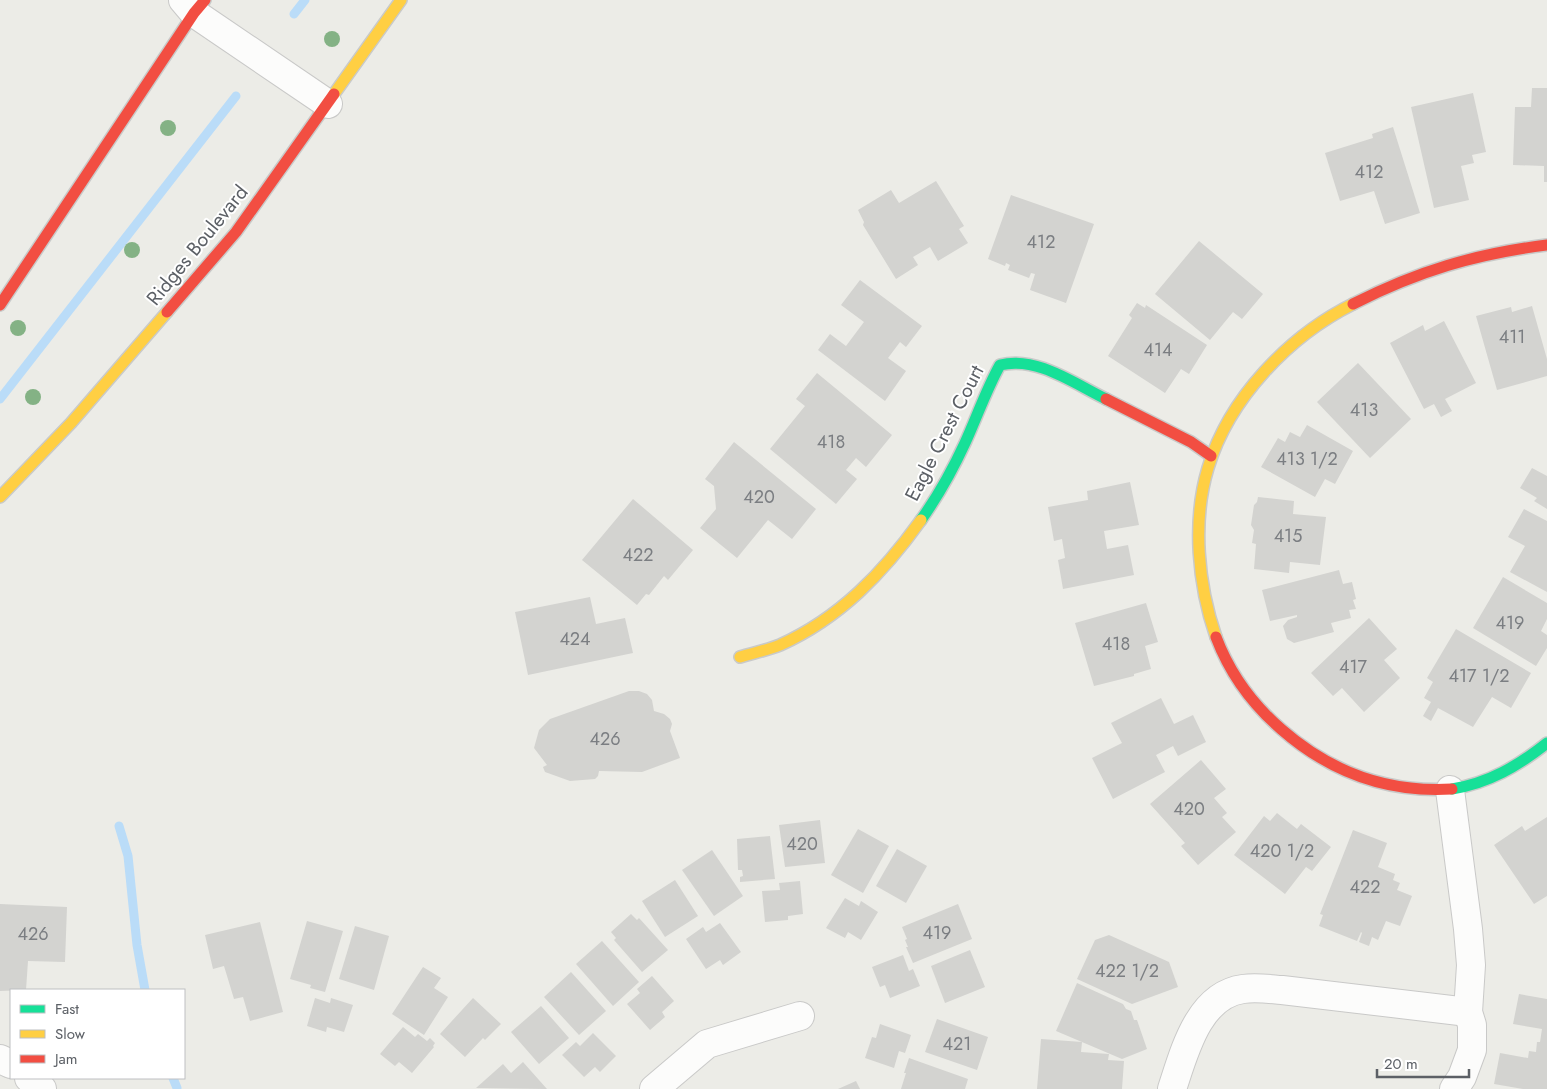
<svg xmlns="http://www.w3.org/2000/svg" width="1547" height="1089" font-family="Jost,sans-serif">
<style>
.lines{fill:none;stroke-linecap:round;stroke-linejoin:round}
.stream{stroke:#badcf8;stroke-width:9}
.building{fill:#d3d3d0}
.street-casing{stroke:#c9c9c8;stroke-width:30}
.fast-casing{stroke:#c9cac9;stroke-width:14}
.slow-casing{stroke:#c9cac9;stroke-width:14}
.jam-casing{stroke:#c9cac9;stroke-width:14}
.street{stroke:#fcfcfb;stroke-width:28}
.fast{stroke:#16e098;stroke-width:11}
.slow{stroke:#ffcf43;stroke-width:11}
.jam{stroke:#f24e42;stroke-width:11}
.tree{fill:#84b285}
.labels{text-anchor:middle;stroke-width:4;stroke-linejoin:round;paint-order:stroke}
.number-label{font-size:18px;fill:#7b7e82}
.street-label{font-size:20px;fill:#5c6066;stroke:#fff}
</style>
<rect width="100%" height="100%" fill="#ecece7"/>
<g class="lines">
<g class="stream">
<polyline points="294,14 305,0"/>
<polyline points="0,399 236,96"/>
<polyline points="119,826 128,856 137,945 145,990"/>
<polyline points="173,1078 177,1088"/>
</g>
</g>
<g class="building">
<polygon points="1532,88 1547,88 1547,182 1544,182 1544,166 1513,165 1515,107 1531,107"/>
<polygon points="1473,93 1486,152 1472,155 1474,163 1461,166 1469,200 1434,208 1411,107"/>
<polygon points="1393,127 1420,213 1385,224 1374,191 1340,201 1325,153 1373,138 1372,134"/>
<polygon points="936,181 964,226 959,229 968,243 938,261 930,247 913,257 918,265 896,279 863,225 864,222 858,210 891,190 899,203"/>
<polygon points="1011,195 1094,224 1066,303 1030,290 1035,274 1031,273 1029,278 1008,270 1010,265 1006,263 1005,266 988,259"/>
<polygon points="1199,241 1263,294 1242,319 1233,312 1210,340 1155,294"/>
<polygon points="860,280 922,326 906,347 900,342 888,358 906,371 885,401 818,350 830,334 846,346 864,322 841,305"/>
<polygon points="1137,303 1145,308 1146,305 1207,345 1189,374 1181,369 1165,393 1108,356 1132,318 1129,315"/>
<polygon points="1532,306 1547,359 1547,376 1497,390 1476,316 1511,307 1512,312"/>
<polygon points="1444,321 1476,383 1445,399 1452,411 1441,417 1434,404 1424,409 1390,343 1423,325 1425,331"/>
<polygon points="1358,363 1411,419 1370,458 1317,402"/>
<polygon points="817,373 892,435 866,467 856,458 846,470 857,479 836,504 770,449 805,406 796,399"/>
<polygon points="1307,425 1353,451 1335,484 1325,479 1315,497 1261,467 1278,438 1285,442 1290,432 1300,437"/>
<polygon points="734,442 816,509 792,539 768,520 737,558 700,528 716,509 714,486 705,479"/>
<polygon points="1532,468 1547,476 1547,509 1534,501 1537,498 1520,488"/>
<polygon points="1130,482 1139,525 1104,531 1107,549 1128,545 1134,575 1063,589 1058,560 1065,558 1062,539 1054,541 1048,507 1088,500 1087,491"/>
<polygon points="1258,497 1294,501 1293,514 1326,517 1320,565 1290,562 1289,573 1254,569 1256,544 1252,543 1254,530 1251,525 1254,505 1257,502"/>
<polygon points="633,499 693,550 668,580 664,576 649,595 646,594 637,605 582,560"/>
<polygon points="1524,509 1547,521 1547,592 1510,572 1525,546 1508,537"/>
<polygon points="1339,570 1343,584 1352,582 1356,599 1353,600 1356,609 1349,610 1351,618 1331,623 1334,632 1294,643 1287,639 1283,626 1288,620 1297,617 1297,615 1270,621 1262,590"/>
<polygon points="1503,577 1547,603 1547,619 1541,631 1547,635 1547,648 1536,666 1473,628"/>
<polygon points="590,597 596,624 625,618 633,653 528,675 515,612"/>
<polygon points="1146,603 1158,642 1145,646 1151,669 1134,674 1134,676 1094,686 1075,623"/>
<polygon points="1369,618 1397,649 1384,660 1400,678 1364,712 1342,688 1333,696 1311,673"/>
<polygon points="1456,629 1531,673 1511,708 1492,697 1473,727 1438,708 1431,721 1423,716 1431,702 1424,698 1433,682 1427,678"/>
<polygon points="629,691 639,691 647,694 652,700 654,711 664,714 670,719 672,724 670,731 680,758 642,772 599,771 598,776 595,779 570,781 545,772 543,767 547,765 534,748 539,730 550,719"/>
<polygon points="1161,698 1174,724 1193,715 1206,742 1178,756 1173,746 1156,755 1165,772 1113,799 1092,758 1122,743 1111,723"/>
<polygon points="1201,760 1226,789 1214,798 1227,813 1222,817 1236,832 1198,865 1181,846 1185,843 1150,804"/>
<polygon points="1277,813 1297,829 1301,824 1331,847 1312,871 1306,867 1285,894 1234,855 1264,816 1270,821"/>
<polygon points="1547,817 1547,896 1534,904 1494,845 1522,826 1525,831"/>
<polygon points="820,820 825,863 785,867 779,825"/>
<polygon points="858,829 889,846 863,893 831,875"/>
<polygon points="1353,830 1387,843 1378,867 1395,874 1393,880 1400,883 1397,890 1412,896 1400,926 1386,921 1378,940 1372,937 1369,946 1359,942 1362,933 1361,932 1357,941 1319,926 1323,915 1320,914"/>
<polygon points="770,836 775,879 740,882 740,877 743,876 742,870 738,870 737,839"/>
<polygon points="897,849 927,866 906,903 876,886"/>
<polygon points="712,850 743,896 714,916 682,870"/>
<polygon points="675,880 698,916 665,937 642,901"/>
<polygon points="800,881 803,914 788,916 788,920 765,922 762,891 780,890 779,883"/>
<polygon points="845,898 859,906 861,901 878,912 861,940 848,932 845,938 826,928"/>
<polygon points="0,904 67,907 65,962 28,961 26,990 0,991"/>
<polygon points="958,904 972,939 913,963 906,947 908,947 905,940 907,939 902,927"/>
<polygon points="631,914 637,920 639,918 668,950 642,972 614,940 616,938 611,932"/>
<polygon points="307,921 343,931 325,992 310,988 311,985 290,979"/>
<polygon points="260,922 283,1012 250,1021 243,997 234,999 224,966 213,969 205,935"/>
<polygon points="720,923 741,952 723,965 720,960 706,969 686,939 703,927 706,932"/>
<polygon points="355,926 389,936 374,990 339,979"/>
<polygon points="1109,935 1169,962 1178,987 1132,1004 1077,979 1095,940"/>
<polygon points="602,941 639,982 613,1006 576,964"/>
<polygon points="970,950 985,987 945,1003 931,966"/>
<polygon points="903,955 909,971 913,969 920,986 890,998 885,985 880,987 872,967"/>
<polygon points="423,967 441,978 434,988 448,997 424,1035 392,1014"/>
<polygon points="571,972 606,1011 579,1035 544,997"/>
<polygon points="652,976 674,1001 662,1012 665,1017 650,1030 627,1004 640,993 637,989"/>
<polygon points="1077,983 1123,1004 1126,1009 1131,1011 1134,1020 1137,1020 1147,1049 1122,1059 1056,1031"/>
<polygon points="1519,994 1547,999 1547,1089 1523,1089 1494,1084 1500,1053 1528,1058 1529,1051 1536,1052 1537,1042 1540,1042 1542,1029 1513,1024"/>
<polygon points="315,998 330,1003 331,998 353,1005 344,1032 327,1027 326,1032 307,1026"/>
<polygon points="473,998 501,1024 485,1040 483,1038 465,1057 440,1034"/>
<polygon points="541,1006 569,1038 539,1064 511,1032"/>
<polygon points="937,1019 988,1037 977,1070 925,1052"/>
<polygon points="880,1024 911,1035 905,1053 899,1051 894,1068 865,1058 872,1037 876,1038"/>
<polygon points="403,1027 415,1037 418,1034 427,1041 430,1038 435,1043 433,1046 434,1047 412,1073 399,1062 395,1066 380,1054"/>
<polygon points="593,1033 616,1056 600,1072 595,1067 584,1077 562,1055 576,1042 580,1046"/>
<polygon points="1041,1039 1082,1042 1081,1052 1109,1054 1108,1060 1124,1061 1122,1089 1037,1089"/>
<polygon points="909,1058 968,1079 965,1089 901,1089 906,1073 904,1073"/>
<polygon points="523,1062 547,1089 476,1088 503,1064 511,1073"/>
<polygon points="856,1081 860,1089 838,1089"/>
</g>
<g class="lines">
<defs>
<g id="street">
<polyline points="183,0 194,13 328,104"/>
<polyline points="1450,790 1468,929 1471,965 1468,1012 1472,1025 1472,1050 1462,1077 1454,1089"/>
<polyline points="0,1059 11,1064"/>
<polyline points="29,1078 42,1089"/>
<polyline points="654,1089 707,1044 800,1016"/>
<path d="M 1172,1089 C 1184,1053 1198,995 1243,989 C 1256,987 1269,989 1282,990 L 1468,1012"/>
</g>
<g id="fast">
<path d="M 921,520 C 938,496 953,469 965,443 C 977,417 986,390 1000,365 C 1037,356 1073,383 1106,399"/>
<path d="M 1452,789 C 1489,783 1518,766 1547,743"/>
</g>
<g id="slow">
<polyline points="334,94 401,0"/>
<polyline points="0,497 71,423 167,312"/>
<path d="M 1216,637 C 1198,585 1192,521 1208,468 C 1229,398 1289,336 1353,304"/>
<path d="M 740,657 C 753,653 768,650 780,645 C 840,618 883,573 921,520"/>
</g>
<g id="jam">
<path d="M 1353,304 C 1418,271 1475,254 1547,245"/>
<polyline points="0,305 194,13 205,0"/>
<polyline points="167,312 236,232 334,94"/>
<polyline points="1106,399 1191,442 1211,456"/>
<path d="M 1216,637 C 1230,674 1251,703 1281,729 C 1330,772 1387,793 1452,789"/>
</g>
</defs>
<use href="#street" class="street-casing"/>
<use href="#fast" class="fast-casing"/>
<use href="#slow" class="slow-casing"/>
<use href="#jam" class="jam-casing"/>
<use href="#street" class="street"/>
<use href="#fast" class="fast"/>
<use href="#slow" class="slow"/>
<use href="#jam" class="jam"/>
</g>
<g class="tree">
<circle cx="332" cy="39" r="8"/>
<circle cx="168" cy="128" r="8"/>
<circle cx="132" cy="250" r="8"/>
<circle cx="18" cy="328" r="8"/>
<circle cx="33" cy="397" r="8"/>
</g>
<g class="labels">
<g class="number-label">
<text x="1369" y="178">412</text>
<text x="1041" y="248">412</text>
<text x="1512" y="343">411</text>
<text x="1158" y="356">414</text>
<text x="1364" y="416">413</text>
<text x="831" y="448">418</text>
<text x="1307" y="465">413 1/2</text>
<text x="759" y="503">420</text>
<text x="1288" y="542">415</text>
<text x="638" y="561">422</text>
<text x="1510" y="629">419</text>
<text x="575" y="645">424</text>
<text x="1116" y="650">418</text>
<text x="1353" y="673">417</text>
<text x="1479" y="682">417 1/2</text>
<text x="605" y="745">426</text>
<text x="1189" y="815">420</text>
<text x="802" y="850">420</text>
<text x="1282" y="857">420 1/2</text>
<text x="1365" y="893">422</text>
<text x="937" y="939">419</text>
<text x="33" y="940">426</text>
<text x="1127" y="977">422 1/2</text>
<text x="957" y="1050">421</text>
</g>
<g class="street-label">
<text transform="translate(197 245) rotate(-51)" y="7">Ridges Boulevard</text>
<text transform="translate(944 433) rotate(-63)" y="7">Eagle Crest Court</text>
</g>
</g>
<rect x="10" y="989" width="175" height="90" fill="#ffffff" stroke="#bebfc2"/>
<rect x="20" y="1005" width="25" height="8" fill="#16e098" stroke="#bebfc2"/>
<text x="55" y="1014" font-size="15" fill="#5c6066">Fast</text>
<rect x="20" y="1030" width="25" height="8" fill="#ffcf43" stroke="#bebfc2"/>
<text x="55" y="1039" font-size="15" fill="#5c6066">Slow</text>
<rect x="20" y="1055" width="25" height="8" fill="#f24e42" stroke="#bebfc2"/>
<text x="55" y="1064" font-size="15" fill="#5c6066">Jam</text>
<path d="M1377 1069v8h92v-8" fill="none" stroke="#5c6066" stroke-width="2.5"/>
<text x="1384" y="1069" font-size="15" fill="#5c6066" stroke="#ffffff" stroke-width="4" paint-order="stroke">20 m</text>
</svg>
